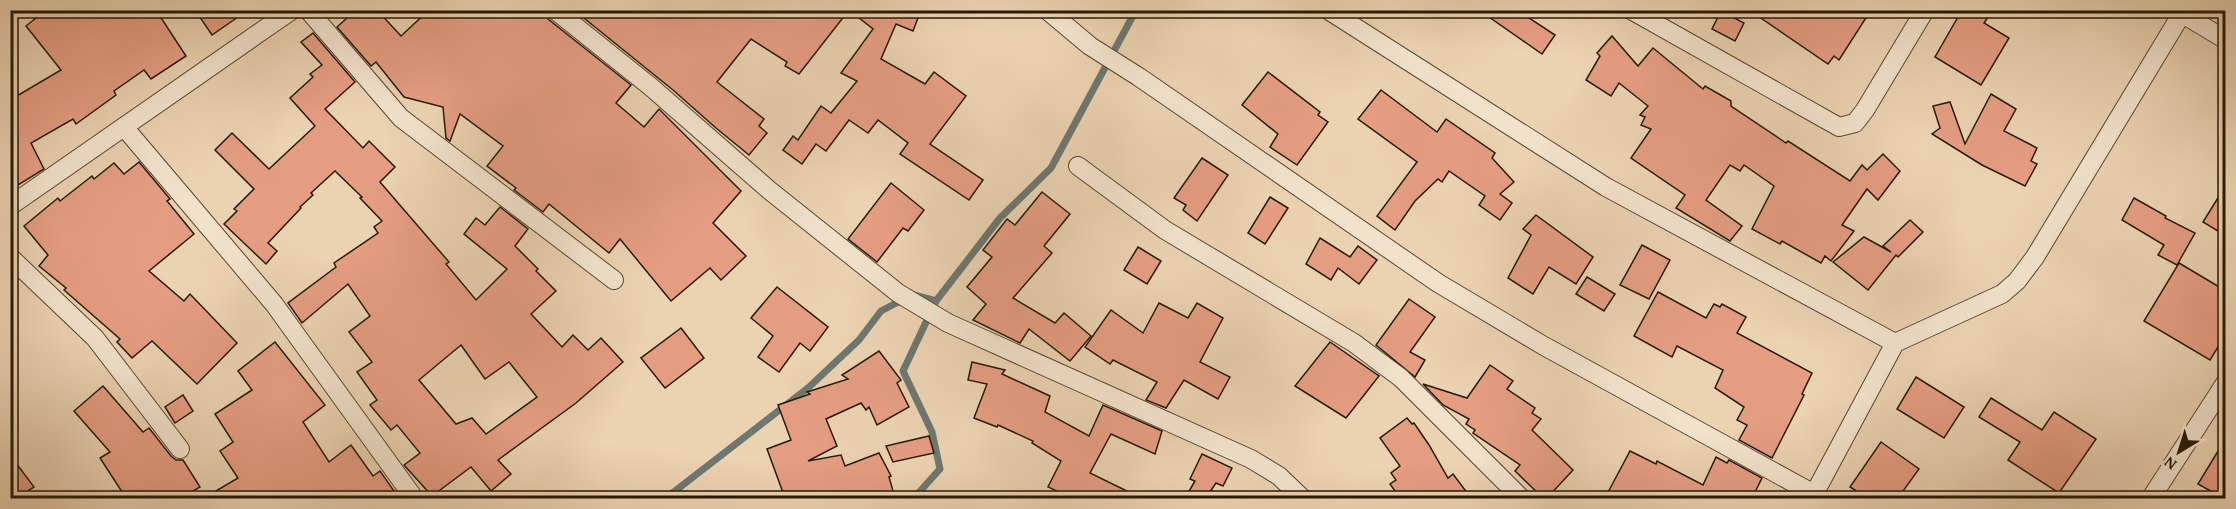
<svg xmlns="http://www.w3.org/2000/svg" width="2236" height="509" font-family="'Gentium Book Plus',serif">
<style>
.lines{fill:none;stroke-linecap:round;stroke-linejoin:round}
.stream{stroke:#6e7770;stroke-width:7}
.building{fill:#e59d82;stroke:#271904;stroke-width:1.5;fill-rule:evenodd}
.minor-casing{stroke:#58472f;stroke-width:20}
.minor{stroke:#f2e2cc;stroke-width:18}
</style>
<rect width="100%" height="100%" fill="#ebd2b1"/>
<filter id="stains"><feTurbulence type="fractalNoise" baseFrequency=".00333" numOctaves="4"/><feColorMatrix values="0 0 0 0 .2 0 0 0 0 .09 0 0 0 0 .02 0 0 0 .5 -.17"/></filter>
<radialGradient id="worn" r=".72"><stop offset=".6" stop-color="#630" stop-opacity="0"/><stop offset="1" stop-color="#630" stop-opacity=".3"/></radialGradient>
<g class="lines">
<g class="stream">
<polyline points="914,295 936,301"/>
<polyline points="666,498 808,388 859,340 881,311 904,299"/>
<polyline points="914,498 940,469 932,432 903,371 936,301 1000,218 1051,168 1136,10"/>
</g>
</g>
<g class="building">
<polygon points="46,10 156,10 186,56 151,79 144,70 114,91 116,95 76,124 73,119 31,143 44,169 10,190 10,100 61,70 26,26"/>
<polygon points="195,10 248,10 212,35"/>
<polygon points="356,10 377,10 401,36 429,10 544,10 548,19 631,85 616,103 644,127 659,109 741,191 713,223 746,256 721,280 710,268 671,301 620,239 609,253 549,204 543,212 514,190 516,188 487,166 503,146 460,114 450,141 446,138 443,107 404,97 376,62 371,66 337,27"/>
<polygon points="574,10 849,10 799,74 785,66 787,62 751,39 717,82 764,119 759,126 767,133 749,155 716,128 673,90"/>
<polygon points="849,10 921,10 913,31 896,24 881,59 925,84 934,72 966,96 930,144 983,180 969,200 900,154 908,143 878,120 868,133 849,120 826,151 816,144 802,164 783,150 793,136 798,140 821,106 831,113 857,81 841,73 873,29"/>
<polygon points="1479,10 1517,10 1555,35 1542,54"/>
<polygon points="1749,10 1871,10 1839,60 1834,56 1828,64"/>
<polygon points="1962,10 1993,10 1984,23 2009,38 1981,85 1935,57"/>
<polygon points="1721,11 1744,23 1735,41 1712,29"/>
<path d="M 313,33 L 355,82 L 325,109 L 363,148 L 369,141 L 395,167 L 380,182 L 449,262 L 446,264 L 476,300 L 507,269 L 464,234 L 476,218 L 485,225 L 500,207 L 528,229 L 515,246 L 538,269 L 536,271 L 556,291 L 531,314 L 562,347 L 573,335 L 588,350 L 601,338 L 623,362 L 576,403 L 498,460 L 511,474 L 491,491 L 471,467 L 432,496 L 404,465 L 420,453 L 397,425 L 391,430 L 370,405 L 377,400 L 357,372 L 372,362 L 349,332 L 370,316 L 348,284 L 302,323 L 288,303 L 336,267 L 334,263 L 378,233 L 374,227 L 382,221 L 360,198 L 362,197 L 335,171 L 311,193 L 313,195 L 300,207 L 301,208 L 268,243 L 277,251 L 266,264 L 224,224 L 237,211 L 234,209 L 254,189 L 215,150 L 232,133 L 269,169 L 315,126 L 290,98 L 313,77 L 310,74 L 322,65 L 301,42 ZM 461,345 L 485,379 L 509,362 L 537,397 L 486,434 L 472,418 L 456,424 L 419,380 Z"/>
<polygon points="1612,36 1638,66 1653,48 1703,89 1705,86 1731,101 1731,106 1786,143 1788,141 1850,181 1862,165 1867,170 1883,154 1900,171 1878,200 1867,189 1842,225 1854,231 1831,261 1825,256 1821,263 1782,241 1780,244 1752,229 1774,186 1744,165 1740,171 1730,165 1706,200 1742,226 1730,241 1676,208 1685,195 1631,158 1651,129 1641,125 1645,117 1640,115 1648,106 1619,83 1611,96 1586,80 1600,56 1597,53"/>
<polygon points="1268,72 1320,112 1318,115 1328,122 1297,165 1270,147 1278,134 1242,105"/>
<polygon points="1381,90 1437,132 1446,119 1495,153 1492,158 1514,182 1500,194 1512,203 1500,220 1479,205 1485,196 1449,171 1442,182 1438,179 1415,201 1395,230 1377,216 1417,162 1358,119"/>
<polygon points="1991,94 2016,109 2004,131 2037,148 2031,161 2037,164 2025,186 1982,165 1932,134 1940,128 1933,106 1950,102 1965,144"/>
<polygon points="1202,158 1228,175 1197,221 1183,210 1186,205 1174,198"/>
<polygon points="139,162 170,199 167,201 194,234 149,271 184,301 190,294 237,343 197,384 152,341 132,358 117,342 120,339 64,290 66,288 39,266 48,255 24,226 58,198 60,201 92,176 94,179 114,163 124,174"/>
<polygon points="891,183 924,210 908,231 903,228 877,262 848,239"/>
<polygon points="2226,185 2226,236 2203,222"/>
<polygon points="1042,192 1070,214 1044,246 1052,253 1013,298 1055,323 1064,313 1091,336 1070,361 1029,329 1020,343 973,320 986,304 967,287 992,257 983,250 1007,219 1015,225"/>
<polygon points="1270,197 1288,208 1265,244 1248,233"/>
<polygon points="2134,198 2166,216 2165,218 2195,233 2177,265 2158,255 2164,245 2122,220"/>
<polygon points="1536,215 1593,257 1576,284 1549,267 1533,294 1508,278 1531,235 1523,229"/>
<polygon points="1910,220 1923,232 1898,257 1896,255 1868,290 1833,262 1864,237 1891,252 1883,246"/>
<polygon points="1320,238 1350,257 1358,246 1377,260 1359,284 1338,268 1331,280 1306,264"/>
<polygon points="1642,245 1670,260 1649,299 1620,285"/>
<polygon points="1138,247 1161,261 1147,284 1124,270"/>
<polygon points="2179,263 2226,291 2226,334 2210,360 2144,321"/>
<polygon points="1587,277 1615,294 1604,311 1576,294"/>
<polygon points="777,287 828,327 810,351 800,343 779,372 758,357 773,336 751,318"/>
<polygon points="1658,292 1706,318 1714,304 1720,307 1722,304 1746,317 1737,333 1812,373 1802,394 1804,395 1772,458 1739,440 1747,425 1737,420 1744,407 1715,388 1723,370 1677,346 1672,357 1634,336"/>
<polygon points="1409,299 1435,317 1410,352 1425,360 1415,377 1376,345"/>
<polygon points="1159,303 1188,318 1197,303 1223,318 1200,362 1230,377 1218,399 1184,380 1166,408 1146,400 1157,382 1113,360 1110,364 1085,347 1111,310 1143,333"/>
<polygon points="681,328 704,358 665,388 641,358"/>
<polygon points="275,342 325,405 303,422 329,462 351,445 373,476 380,471 394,491 385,498 204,498 238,478 220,451 233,442 215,414 252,390 238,371"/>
<polygon points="1330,342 1379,376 1346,418 1295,386"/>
<polygon points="879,351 901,380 897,383 909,407 877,425 869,407 866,410 861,403 826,419 837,446 808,461 841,455 845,466 879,453 891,476 889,477 895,498 785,498 767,449 791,440 778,405 810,394 807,392 848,379 842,375"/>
<polygon points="972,362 1005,370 1002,374 1050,396 1045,412 1089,436 1103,405 1162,431 1155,454 1111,434 1090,473 1141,498 1072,498 1048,487 1061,461 1032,443 1033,441 998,425 997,427 974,418 987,384 968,380"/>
<polygon points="1490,365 1513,381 1507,389 1535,408 1532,413 1541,419 1532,430 1573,470 1547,498 1543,498 1515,471 1520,465 1473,433 1475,430 1466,424 1469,419 1443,405 1423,384 1467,398"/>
<polygon points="1916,377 1964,407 1944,438 1897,409"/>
<polygon points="103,386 143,432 149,428 171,456 176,460 183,460 200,487 181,498 126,498 100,458 110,452 74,411"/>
<polygon points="183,395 193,411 175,423 165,407"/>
<polygon points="1991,398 2042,430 2054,412 2096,439 2059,493 2008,460 2020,442 1979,417"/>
<polygon points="1407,418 1412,424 1414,423 1429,445 1448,478 1453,474 1471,498 1400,498 1390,484 1396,480 1391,473 1400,466 1380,438"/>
<polygon points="929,436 934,453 893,462 886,446"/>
<polygon points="2226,438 2226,498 2223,498 2198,484"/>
<polygon points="1881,442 1919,469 1898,498 1867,498 1850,487"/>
<polygon points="1630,451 1656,464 1657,461 1703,485 1716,457 1727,463 1729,460 1762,478 1752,498 1605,498"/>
<polygon points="1202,454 1232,468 1223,486 1216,483 1206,498 1185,498 1195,481 1190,479"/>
<polygon points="10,455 34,487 17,498 10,498"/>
</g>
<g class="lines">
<defs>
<g id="minor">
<polyline points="308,10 401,118 614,280"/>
<polyline points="555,10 651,87 769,190 898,293 948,323 1251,459 1279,476 1302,498"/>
<polyline points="1047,10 1090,46 1139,77 1438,283 1544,346 1814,494"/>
<polyline points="1328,10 1606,187 1895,343"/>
<polyline points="1631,10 1839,127 1855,123 1865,110 1925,10"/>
<polyline points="2176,10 2226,40"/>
<polyline points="124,127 274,304 414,498"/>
<polyline points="1078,166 1165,230 1354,343 1401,378 1521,498"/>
<polyline points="10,206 292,10"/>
<polyline points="10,257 95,338 180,449"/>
<polyline points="1812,498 1895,343 2002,294 2017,281 2035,257 2184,10"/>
<polyline points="2151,498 2226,382"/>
</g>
</defs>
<use href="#minor" class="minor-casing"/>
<use href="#minor" class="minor"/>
</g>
<rect width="2236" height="509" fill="none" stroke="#ebd2b1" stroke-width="36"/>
<rect x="12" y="12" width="2212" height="485" fill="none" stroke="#271904" stroke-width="3"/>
<rect x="18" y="18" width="2200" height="473" fill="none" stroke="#271904" stroke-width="1.5"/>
<g transform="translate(2179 452) rotate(218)" stroke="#f2e2cc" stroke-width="4.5" paint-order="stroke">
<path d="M0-4.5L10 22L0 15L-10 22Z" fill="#271904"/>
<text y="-9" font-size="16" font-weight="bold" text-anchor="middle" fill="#271904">N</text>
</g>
<rect width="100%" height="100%" filter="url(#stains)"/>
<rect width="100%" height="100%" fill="url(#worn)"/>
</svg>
